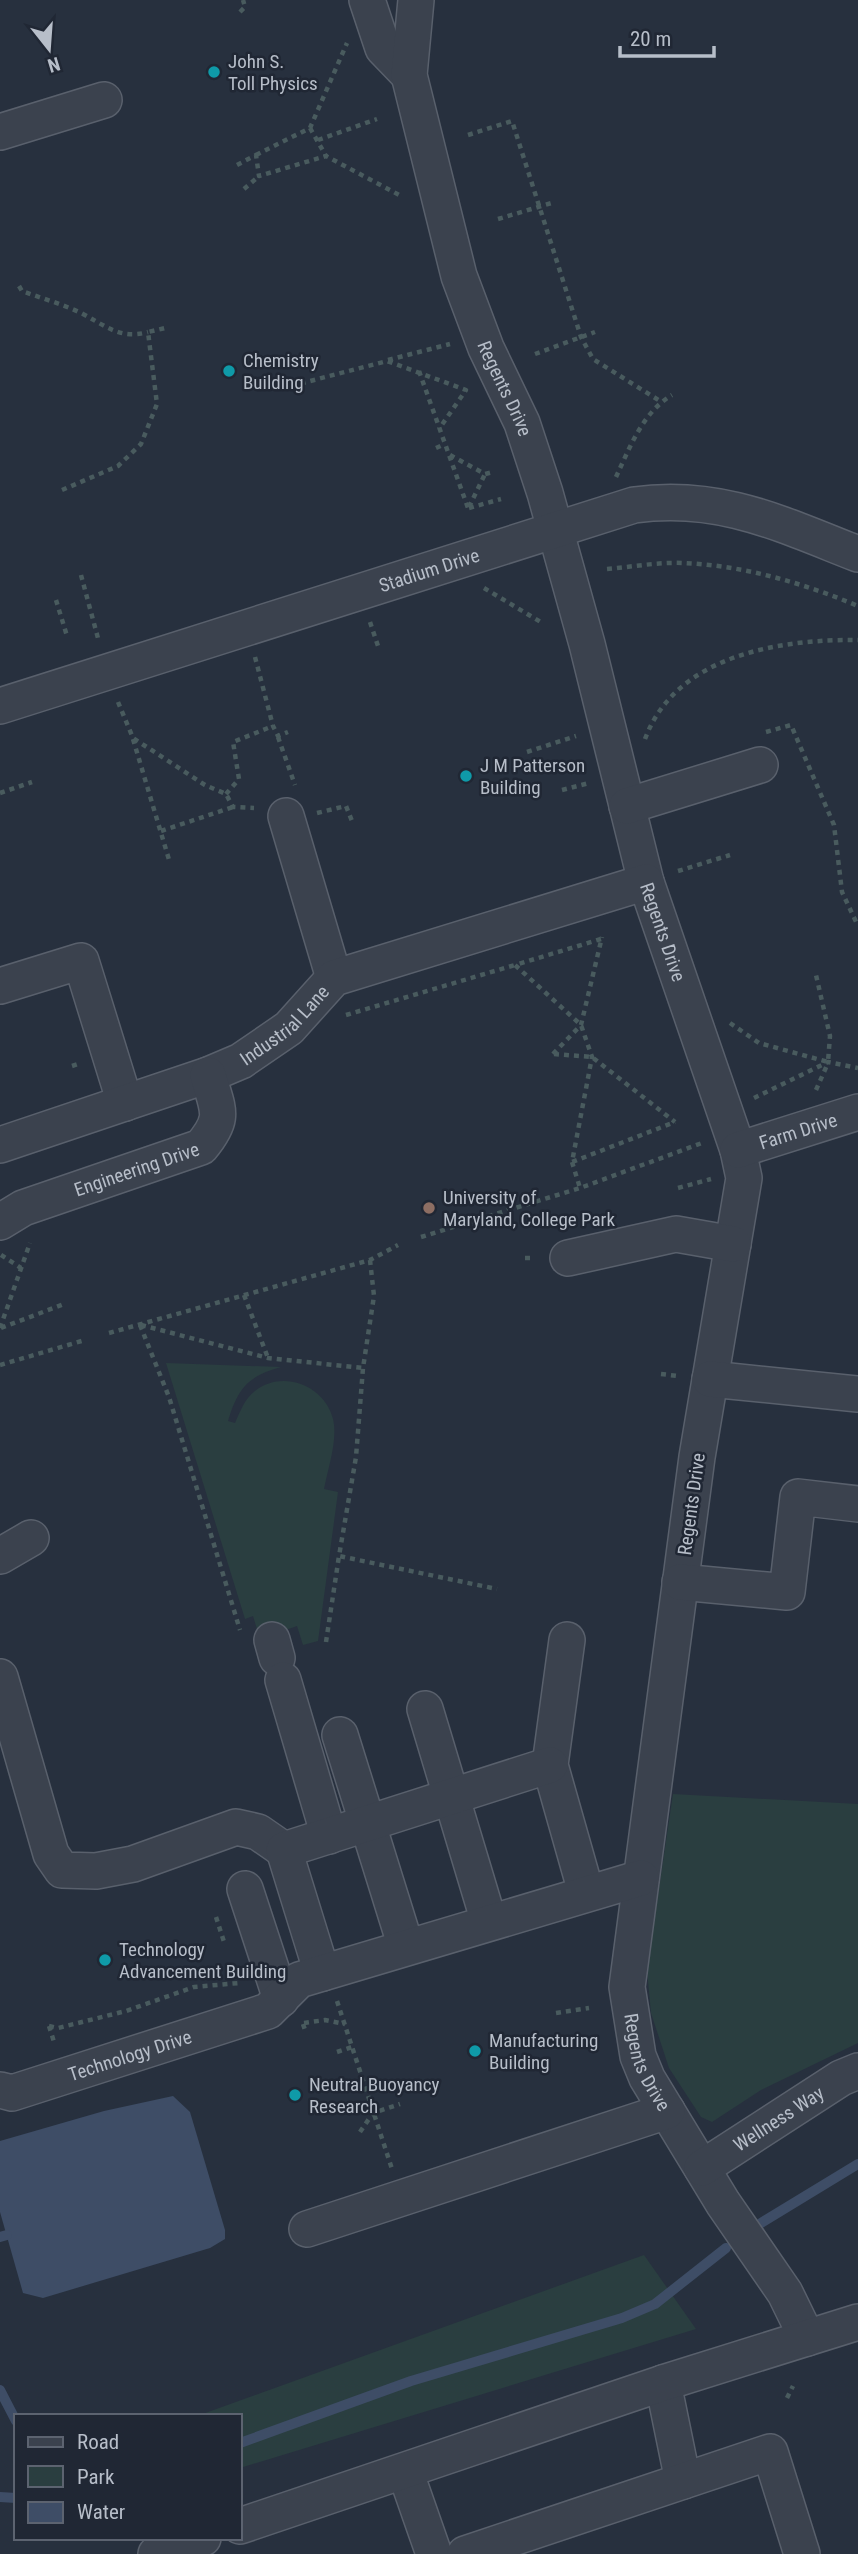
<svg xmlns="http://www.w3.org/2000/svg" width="858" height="2554" font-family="'Roboto Condensed',sans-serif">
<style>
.green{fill:#2a3e40}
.water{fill:#3e4d66}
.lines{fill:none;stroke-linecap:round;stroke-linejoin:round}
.stream{stroke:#3e4d66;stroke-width:10}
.minor-casing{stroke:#59606c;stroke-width:38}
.path{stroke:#495b5e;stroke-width:4.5;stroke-dasharray:5 5;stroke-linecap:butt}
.minor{stroke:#3b424e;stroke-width:35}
.culture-dot{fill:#0f9aa8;stroke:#202734;stroke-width:2.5}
.education-dot{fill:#8d6e63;stroke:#202734;stroke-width:2.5}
.labels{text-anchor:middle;stroke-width:5;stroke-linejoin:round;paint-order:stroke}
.poi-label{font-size:19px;fill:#b7bec9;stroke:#202734;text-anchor:start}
.street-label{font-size:19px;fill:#b7bec9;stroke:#202734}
</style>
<rect width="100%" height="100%" fill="#27303e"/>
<g class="green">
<path d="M 166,1363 L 281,1367 C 248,1376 238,1388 228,1421 L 235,1423 C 240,1412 245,1398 255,1391 C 283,1369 325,1386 333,1419 C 338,1440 328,1468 324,1489 L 338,1492 L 318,1641 L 303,1645 L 297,1626 L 260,1639 L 253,1616 L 245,1619 Z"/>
<polygon points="673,1794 858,1804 858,2043 761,2090 712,2122 701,2117 669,2068 651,2013 647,1970"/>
<polygon points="644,2255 696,2329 240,2468 240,2416 197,2416"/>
</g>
<polygon class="water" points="173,2096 190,2112 225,2230 225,2239 210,2248 43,2298 23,2293 0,2212 0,2141 104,2111"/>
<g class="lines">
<g class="stream">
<polyline points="761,2223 858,2164"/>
<polyline points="0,2237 7,2235"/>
<polyline points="0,2390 16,2421"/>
<polyline points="240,2443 411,2381 622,2318 655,2304 726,2248"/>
<polyline points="0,2497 16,2498"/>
</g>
<defs>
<g id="minor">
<polyline points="367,0 383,48 409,75"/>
<path id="s1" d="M 416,0 L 409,75 L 459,276 L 486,348 L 522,423 L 545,493 L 587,644 L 646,882 L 738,1150 L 744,1178 L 697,1457 L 627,1987 L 638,2056 L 647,2078 L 723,2203 L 785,2293 L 807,2338"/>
<polyline points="0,132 104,100"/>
<path id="s2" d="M 0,706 L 634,505 C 719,493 781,524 858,554"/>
<polyline points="627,806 760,765"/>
<polyline points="286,816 334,978"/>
<polyline points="0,986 81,961 125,1103"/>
<path id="s3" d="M 0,1145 L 208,1075 L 241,1061 L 289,1028 L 334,978 L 646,882"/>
<path id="s4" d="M 738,1150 L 858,1112"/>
<path id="s5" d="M 0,1222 L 23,1208 L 201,1147 C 226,1117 218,1111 208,1075"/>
<polyline points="568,1258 676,1234 733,1244"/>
<polyline points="710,1379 858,1394"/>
<polyline points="0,1556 31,1538"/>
<polyline points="680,1582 787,1592 798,1497 858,1504"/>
<polyline points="272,1640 277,1658"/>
<polyline points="567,1640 550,1765 586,1892"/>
<polyline points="0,1677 51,1854 62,1870 96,1871 133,1864 236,1827 258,1832 284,1850"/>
<polyline points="283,1680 329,1836"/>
<polyline points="425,1709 489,1922"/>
<polyline points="340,1735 406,1947"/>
<polyline points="245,1889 281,1999"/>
<polyline points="322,1973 284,1850 550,1765"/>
<path id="s6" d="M 0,2090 L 12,2093 L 268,2011 L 299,1980 L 641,1878"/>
<path id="s7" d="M 702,2168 L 841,2078 L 858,2071"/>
<polyline points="307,2229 667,2111"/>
<polyline points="663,2383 683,2481"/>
<polyline points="405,2471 434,2554"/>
<polyline points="240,2526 663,2383 858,2322"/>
<polyline points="156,2554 203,2538"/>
<polyline points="465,2554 770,2452 802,2554"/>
</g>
</defs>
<use href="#minor" class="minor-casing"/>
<g class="path">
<polyline points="240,12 245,7 243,0"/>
<polyline points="310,128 326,156"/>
<polyline points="468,135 512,121 581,337 593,359 660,401"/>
<polyline points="318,140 377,119"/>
<polyline points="256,155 310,128 347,43"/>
<polyline points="237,165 256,155 259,176 326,156 403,197"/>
<polyline points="244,189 259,176"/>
<polyline points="498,219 555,202"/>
<path d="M 19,286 L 22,291 C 41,298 62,304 81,313 C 105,325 119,340 148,332"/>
<polyline points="535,354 595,332"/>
<polyline points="388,360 450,344"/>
<polyline points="419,371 468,508"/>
<polyline points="291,386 387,361 466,390 439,429"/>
<polyline points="436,448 445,444"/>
<polyline points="450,455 485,474 493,472"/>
<path d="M 616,477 C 630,447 643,412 672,395"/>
<polyline points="62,490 118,466 141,444 157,404 148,332 165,328"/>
<polyline points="469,507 485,474"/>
<polyline points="469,508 501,499"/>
<path d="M 607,569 C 632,567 657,562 682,563 C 742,565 803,583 858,606"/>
<polyline points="81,575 99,642"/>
<polyline points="484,588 544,624"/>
<polyline points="56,600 67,636"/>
<polyline points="370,622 379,649"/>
<polyline points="255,657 273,726 278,736 288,732"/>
<polyline points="118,702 133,738 205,785 226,794 233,807 254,808"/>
<polyline points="766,732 791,725 834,825 842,892 858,926"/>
<polyline points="278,737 295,785"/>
<polyline points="133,739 170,863"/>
<path d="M 645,739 C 676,655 780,639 858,640"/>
<polyline points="527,752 576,736"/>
<polyline points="562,790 589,783"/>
<polyline points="0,793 32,782"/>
<polyline points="226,794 239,779 233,742 273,726"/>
<polyline points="317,813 346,806 352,821"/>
<polyline points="161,831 233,807"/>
<polyline points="678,871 730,855"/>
<polyline points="601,939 515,965 581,1025 592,1057 572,1162 675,1122"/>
<polyline points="346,1015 515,965"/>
<polyline points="730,1023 759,1043 828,1062 830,1036 816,975"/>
<polyline points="553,1054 581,1025 602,937"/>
<polyline points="554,1054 592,1057 675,1122"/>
<polyline points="72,1066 81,1063"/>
<polyline points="816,1090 828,1063"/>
<polyline points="754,1098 828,1062 858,1068"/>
<polyline points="572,1162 580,1188"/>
<polyline points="678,1188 711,1179"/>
<polyline points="421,1237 580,1188 702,1143"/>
<polyline points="1,1255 21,1268"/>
<polyline points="525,1258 535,1258"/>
<polyline points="370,1260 374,1296 363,1368 356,1457 339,1556 497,1589"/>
<polyline points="244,1295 268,1358"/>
<polyline points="140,1325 169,1397 240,1630"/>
<polyline points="141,1325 268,1358 363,1368"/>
<polyline points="0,1328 30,1243"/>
<polyline points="1,1328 64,1304"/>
<polyline points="109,1333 370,1260 398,1245"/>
<polyline points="0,1365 85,1340"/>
<polyline points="661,1374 678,1376"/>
<polyline points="326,1642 339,1556"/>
<polyline points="216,1917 225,1945"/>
<polyline points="337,2001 392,2169"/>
<polyline points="556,2013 589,2008"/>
<polyline points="304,2023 325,2020 345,2024"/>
<polyline points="303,2024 306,2033"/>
<polyline points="49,2026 58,2028 126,2011 194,1987 239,1983"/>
<polyline points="49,2026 55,2045"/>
<polyline points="337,2052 352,2047"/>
<polyline points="360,2132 373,2113 400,2104"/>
<polyline points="787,2398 793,2386"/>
</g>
<use href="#minor" class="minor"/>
</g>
<g class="culture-dot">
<circle cx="214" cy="72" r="7"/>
<circle cx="229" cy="371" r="7"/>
<circle cx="466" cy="776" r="7"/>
<circle cx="105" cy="1960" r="7"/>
<circle cx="475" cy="2051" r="7"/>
<circle cx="295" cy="2095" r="7"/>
</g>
<circle class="education-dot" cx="429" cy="1208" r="7"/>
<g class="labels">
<g class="poi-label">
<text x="228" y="68">John S.<tspan x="228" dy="22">Toll Physics</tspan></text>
<text x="243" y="367">Chemistry<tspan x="243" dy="22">Building</tspan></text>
<text x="480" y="772">J M Patterson<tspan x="480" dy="22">Building</tspan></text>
<text x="443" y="1204">University of<tspan x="443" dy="22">Maryland, College Park</tspan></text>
<text x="119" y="1956">Technology<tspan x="119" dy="22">Advancement Building</tspan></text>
<text x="489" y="2047">Manufacturing<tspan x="489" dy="22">Building</tspan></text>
<text x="309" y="2091">Neutral Buoyancy<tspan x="309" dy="22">Research</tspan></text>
</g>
<g class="street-label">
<text dy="7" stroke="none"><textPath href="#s1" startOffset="404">Regents Drive</textPath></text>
<text dy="7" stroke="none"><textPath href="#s2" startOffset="450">Stadium Drive</textPath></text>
<text dy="7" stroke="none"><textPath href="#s1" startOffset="971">Regents Drive</textPath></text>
<text dy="7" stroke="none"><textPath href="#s3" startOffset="312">Industrial Lane</textPath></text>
<text dy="7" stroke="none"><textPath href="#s4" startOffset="63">Farm Drive</textPath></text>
<text dy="7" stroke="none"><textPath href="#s5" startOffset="147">Engineering Drive</textPath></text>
<text transform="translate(691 1504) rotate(-82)" y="7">Regents Drive</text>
<text dy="7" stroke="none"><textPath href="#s6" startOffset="136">Technology Drive</textPath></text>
<text dy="7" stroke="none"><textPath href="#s1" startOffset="2126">Regents Drive</textPath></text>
<text dy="7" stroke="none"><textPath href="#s7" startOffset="91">Wellness Way</textPath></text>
</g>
</g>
<rect x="14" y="2414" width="228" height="126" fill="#202734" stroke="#5c6370" stroke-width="2"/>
<rect x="28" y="2437" width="35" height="10" fill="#3b424e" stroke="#5c6370" stroke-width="2"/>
<text x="77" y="2449" font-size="21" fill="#b7bec9">Road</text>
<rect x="28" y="2466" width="35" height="21" fill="#2a3e40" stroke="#5c6370" stroke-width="2"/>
<text x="77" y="2484" font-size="21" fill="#b7bec9">Park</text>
<rect x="28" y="2502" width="35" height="21" fill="#3e4d66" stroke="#5c6370" stroke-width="2"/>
<text x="77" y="2519" font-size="21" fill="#b7bec9">Water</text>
<g transform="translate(49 49) rotate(163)" stroke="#202734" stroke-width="5" paint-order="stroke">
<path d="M0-5L12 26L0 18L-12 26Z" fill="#b7bec9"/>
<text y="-10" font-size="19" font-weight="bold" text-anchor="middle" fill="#b7bec9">N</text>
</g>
<path d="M620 46v10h94v-10" fill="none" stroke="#b7bec9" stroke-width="3.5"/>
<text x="630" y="46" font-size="21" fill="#b7bec9" stroke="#202734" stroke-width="5" paint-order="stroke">20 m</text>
</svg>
